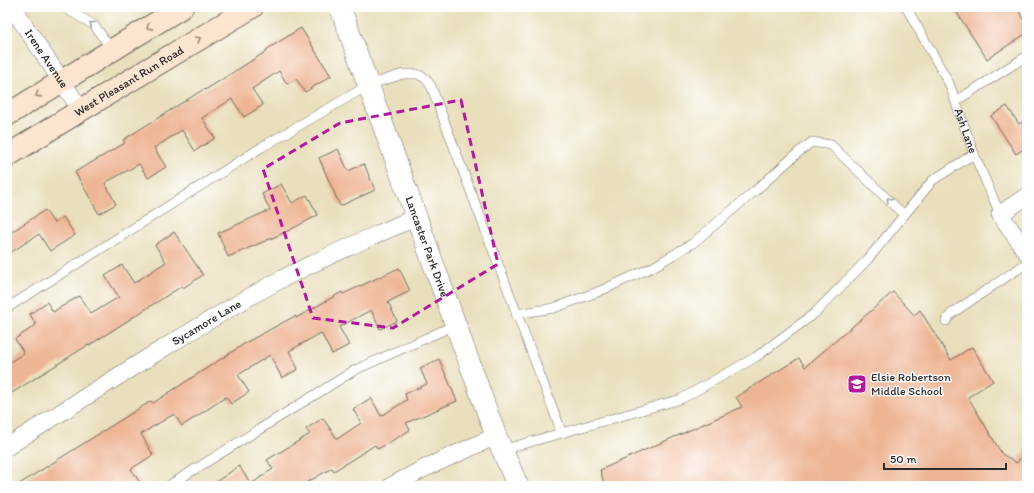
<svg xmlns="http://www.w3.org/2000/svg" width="1034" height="493" font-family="Itim,sans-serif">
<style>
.building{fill:#eeb594}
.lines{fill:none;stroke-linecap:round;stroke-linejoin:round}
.service-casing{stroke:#6e6a5e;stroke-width:10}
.minor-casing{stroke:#6e6a5e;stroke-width:18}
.tertiary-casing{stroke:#6e6a5e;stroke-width:22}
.secondary-casing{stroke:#6e6a5e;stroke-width:24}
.service{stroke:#fff;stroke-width:9}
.minor{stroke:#fff;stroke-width:17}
.tertiary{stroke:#fff;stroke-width:21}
.secondary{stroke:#fce5d0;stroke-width:22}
.oneway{stroke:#a0a0a0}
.oneway2{stroke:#94887e}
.marked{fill:none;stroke:#b5179e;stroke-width:3;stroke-dasharray:8 5;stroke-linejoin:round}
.labels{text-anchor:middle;stroke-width:3;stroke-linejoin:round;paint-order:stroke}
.street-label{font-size:12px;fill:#2b2b2b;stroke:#fff}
.poi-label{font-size:12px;fill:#2b2b2b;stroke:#fff;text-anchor:start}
</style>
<rect width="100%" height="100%" fill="#fff"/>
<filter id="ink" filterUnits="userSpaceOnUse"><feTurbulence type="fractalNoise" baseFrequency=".025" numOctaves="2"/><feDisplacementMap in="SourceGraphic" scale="8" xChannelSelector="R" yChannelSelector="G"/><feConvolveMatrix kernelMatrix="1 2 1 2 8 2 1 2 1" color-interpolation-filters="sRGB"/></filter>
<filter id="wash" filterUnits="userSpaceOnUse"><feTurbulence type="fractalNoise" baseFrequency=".012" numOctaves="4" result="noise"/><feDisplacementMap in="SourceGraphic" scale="16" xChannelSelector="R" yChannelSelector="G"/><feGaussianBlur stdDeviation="0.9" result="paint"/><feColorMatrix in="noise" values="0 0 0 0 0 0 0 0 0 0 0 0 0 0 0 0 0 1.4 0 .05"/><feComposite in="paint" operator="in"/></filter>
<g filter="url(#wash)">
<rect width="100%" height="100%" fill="#e9dfbc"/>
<g id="blocks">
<g class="building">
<polygon points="953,7 1016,7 1027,24 1027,33 987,59"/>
<polygon points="301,28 331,76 305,92 296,79 287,84 279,71 252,89 263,105 244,117 232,99 202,118 215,138 195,151 182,130 154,148 166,167 148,178 139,164 105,183 116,204 99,214 75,172 125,143 123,140 204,89 205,90 267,51 266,50"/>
<polygon points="1007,106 1019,124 1027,119 1027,147 1016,154 991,116"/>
<polygon points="338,149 348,171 364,164 375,190 340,206 319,158"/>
<polygon points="281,184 292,203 307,195 318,215 286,232 228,257 218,233 270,210 262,194"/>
<polygon points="45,210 54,223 63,217 75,235 50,251 39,234 7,255 7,235"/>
<polygon points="174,232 203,275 183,288 182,286 88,346 88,345 7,396 7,364 24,353 15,339 36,325 30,314 47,302 53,312 79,296 91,314 119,297 105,276 122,265 134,283 166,262 155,245"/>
<polygon points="399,268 410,291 388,302 397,321 380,329 371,310 339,327 349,345 332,354 321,333 289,351 298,369 282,378 270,355 238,375 249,392 231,404 226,397 182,426 174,414 141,434 153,455 131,469 142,486 16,486 151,401 153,403 247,342 295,316 296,318 342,292 343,294"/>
<polygon points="893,292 914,315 920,310 951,360 972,347 993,381 968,397 1002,454 1017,463 1027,448 1027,486 605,486 600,470 742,407 736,397 799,358 805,367"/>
<polygon points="439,359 457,401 406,423 410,430 378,449 375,445 334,471 332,468 301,486 210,486 239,466 251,484 273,469 267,460 310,434 306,429 323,418 337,439 361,423 353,409 371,398 381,416 407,400 405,394 427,384 420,368"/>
</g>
</g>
</g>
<g filter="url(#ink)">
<use href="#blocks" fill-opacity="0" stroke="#6e6a5e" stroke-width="1"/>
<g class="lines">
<defs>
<g id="service">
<polyline points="63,7 94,25 112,50"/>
<path id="s1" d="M 906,7 L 949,83 L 974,154 L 1000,214"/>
<polyline points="956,101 1027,56"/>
<polyline points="7,308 262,147 369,85 403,74 417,74 425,78 431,86 562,433"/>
<polyline points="516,314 554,308 600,291 653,267 693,243 755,191 800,151 812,142 831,145 904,215"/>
<polyline points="946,321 951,314 1027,263"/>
<polyline points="502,450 681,399 756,357 815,313 868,259 933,180 974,154"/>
<polyline points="168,486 355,370 455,325"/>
</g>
<g id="minor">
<path id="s2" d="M 12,7 L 81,110"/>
<polyline points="1027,196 1000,214 1027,253"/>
<path id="s3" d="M 7,447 C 96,390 186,332 278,281 C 323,257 370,238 416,217"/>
<polyline points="391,486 425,468 496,436"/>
</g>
<g id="tertiary">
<path id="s4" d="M 340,7 L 496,436 L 518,486"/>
</g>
<g id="secondary">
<polyline points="7,115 182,7"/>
<path id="s5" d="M 7,156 L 81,110 L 252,7"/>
</g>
</defs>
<use href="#service" class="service-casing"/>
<use href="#minor" class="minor-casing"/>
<use href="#tertiary" class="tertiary-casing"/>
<use href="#secondary" class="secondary-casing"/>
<use href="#service" class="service"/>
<use href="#minor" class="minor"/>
<use href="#tertiary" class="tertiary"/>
<use href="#secondary" class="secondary"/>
</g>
<defs><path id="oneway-chevron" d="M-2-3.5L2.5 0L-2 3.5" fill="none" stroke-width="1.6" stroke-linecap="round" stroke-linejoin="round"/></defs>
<g class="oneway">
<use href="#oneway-chevron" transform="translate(92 24) rotate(-142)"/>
<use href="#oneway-chevron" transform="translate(889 200) rotate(-136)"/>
</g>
<g class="oneway2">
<use href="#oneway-chevron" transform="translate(149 27) rotate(148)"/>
<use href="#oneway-chevron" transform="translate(198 39) rotate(-31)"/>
<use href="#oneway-chevron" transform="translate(38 95) rotate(148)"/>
</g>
</g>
<path class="marked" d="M 461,100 L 498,264 L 393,328 L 313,318 L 263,169 L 340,123 Z"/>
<defs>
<symbol id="school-square" viewBox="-11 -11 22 22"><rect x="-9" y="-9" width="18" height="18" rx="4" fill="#b5179e" stroke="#fff"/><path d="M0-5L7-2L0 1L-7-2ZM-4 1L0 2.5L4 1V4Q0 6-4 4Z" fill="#fff"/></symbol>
</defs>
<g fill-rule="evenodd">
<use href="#school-square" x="846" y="373" width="22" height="22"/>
</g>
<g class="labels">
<g class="street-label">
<text dy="4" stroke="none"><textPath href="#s2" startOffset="62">Irene Avenue</textPath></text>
<text dy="4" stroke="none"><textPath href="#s5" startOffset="143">West Pleasant Run Road</textPath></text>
<text dy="4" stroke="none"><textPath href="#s1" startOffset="138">Ash Lane</textPath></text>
<text dy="4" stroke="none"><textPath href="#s4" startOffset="255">Lancaster Park Drive</textPath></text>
<text dy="4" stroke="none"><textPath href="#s3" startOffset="235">Sycamore Lane</textPath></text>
</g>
<g class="poi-label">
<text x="871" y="381">Elsie Robertson<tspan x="871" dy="14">Middle School</tspan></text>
</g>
</g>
<rect width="1034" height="493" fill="none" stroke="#fff" stroke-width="24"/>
<path d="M884 463v6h122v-6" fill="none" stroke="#2b2b2b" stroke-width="2"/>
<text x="890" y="463" font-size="12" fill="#2b2b2b" stroke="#ffffff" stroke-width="3" paint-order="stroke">50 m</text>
</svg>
